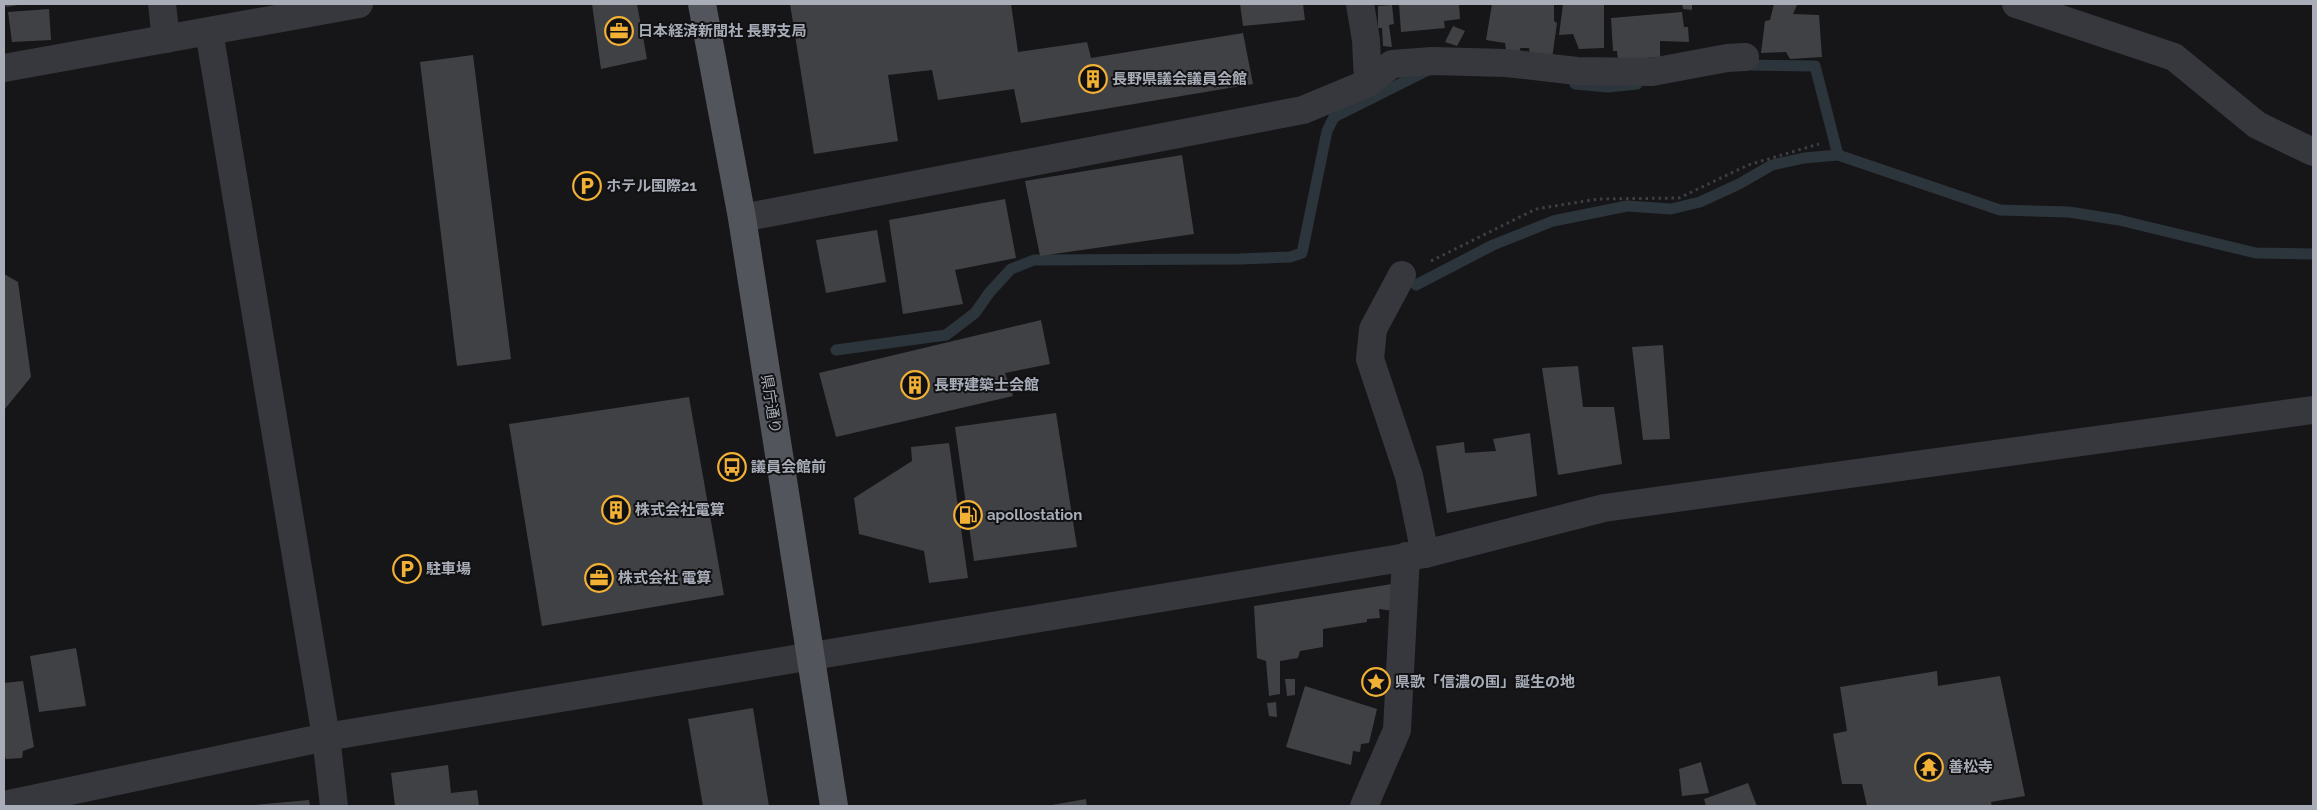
<svg xmlns="http://www.w3.org/2000/svg" width="2317" height="810" font-family="Raleway,'Noto Sans JP',sans-serif">
<style>
.lines{fill:none;stroke-linecap:round;stroke-linejoin:round}
.stream{stroke:#2c353c;stroke-width:11}
.building{fill:#404145}
.path{stroke:#3d3f44;stroke-width:3;stroke-dasharray:2.5 4;stroke-linecap:butt}
.minor{stroke:#37383d;stroke-width:28}
.major{stroke:#53555c;stroke-width:28}
.labels{text-anchor:middle;stroke-width:4;stroke-linejoin:round;paint-order:stroke}
.poi-label{font-size:15px;font-weight:bold;fill:#a8adb8;stroke:#111113;text-anchor:start}
.street-label{font-size:15px;fill:#a8adb8;stroke:#111113}
</style>
<rect width="100%" height="100%" fill="#161618"/>
<g class="lines">
<g class="stream">
<polyline points="1741,65 1815,66 1838,155"/>
<polyline points="1575,84 1608,87 1637,84"/>
<polyline points="1416,285 1493,245 1553,221 1627,206 1671,209 1700,202 1739,184 1772,165 1804,158 1838,155 2000,210 2069,212 2119,220 2256,253 2313,254"/>
<polyline points="836,350 946,335 975,313 989,293 1011,269 1034,260 1240,259 1290,257 1302,253 1327,131 1334,117 1428,70"/>
</g>
</g>
<g class="building">
<polygon points="5,4 18,4 18,5 6,7"/>
<polygon points="592,4 637,4 647,59 601,69"/>
<polygon points="790,4 1011,4 1018,52 1087,42 1091,58 1243,33 1253,84 1021,123 1014,89 938,100 932,70 888,75 898,141 814,154"/>
<polygon points="1240,4 1303,4 1305,20 1243,26"/>
<polygon points="1399,4 1459,4 1460,19 1444,21 1445,28 1401,32"/>
<polygon points="1492,4 1554,4 1554,21 1557,23 1552,59 1530,56 1529,48 1520,48 1521,55 1507,55 1505,43 1486,40"/>
<polygon points="1563,4 1604,4 1604,48 1579,49 1573,34 1559,35"/>
<polygon points="1682,4 1692,4 1692,10 1683,9"/>
<polygon points="1774,4 1797,5 1793,14 1819,15 1822,57 1790,59 1786,52 1761,53 1765,21 1770,20"/>
<polygon points="1392,5 1394,24 1389,25 1392,47 1383,46 1382,28 1378,28 1378,6"/>
<polygon points="49,9 51,40 12,42 8,12"/>
<polygon points="1682,12 1684,27 1688,27 1689,42 1660,41 1660,57 1618,60 1617,51 1613,51 1611,18"/>
<polygon points="1453,26 1465,31 1457,46 1445,42"/>
<polygon points="473,55 511,359 457,366 420,62"/>
<polygon points="1182,155 1194,234 1040,256 1025,181"/>
<polygon points="1005,199 1016,258 955,270 963,304 903,314 889,220"/>
<polygon points="877,230 886,282 826,293 816,240"/>
<polygon points="4,274 18,282 31,377 4,410"/>
<polygon points="1041,320 1050,364 1005,373 1013,396 836,437 819,373"/>
<polygon points="1663,345 1670,439 1643,440 1632,347"/>
<polygon points="1578,366 1583,407 1614,407 1622,464 1558,475 1542,368"/>
<polygon points="689,397 724,595 542,626 509,424"/>
<polygon points="1056,413 1077,547 974,561 955,427"/>
<polygon points="1530,433 1537,496 1447,513 1436,446 1464,442 1465,453 1496,451 1493,439"/>
<polygon points="949,443 968,578 929,583 924,551 859,534 854,498 912,461 911,447"/>
<polygon points="1392,584 1394,611 1379,609 1380,618 1367,619 1367,622 1323,629 1323,647 1300,651 1298,658 1280,661 1280,694 1269,696 1266,661 1257,658 1254,606"/>
<polygon points="76,648 86,706 39,712 30,656"/>
<polygon points="1937,671 1938,686 2000,676 2025,796 1991,802 1992,806 1867,806 1862,784 1842,784 1833,734 1847,731 1840,687"/>
<polygon points="1285,679 1295,679 1295,695 1287,696"/>
<polygon points="23,681 34,747 23,751 22,758 6,759 4,754 4,683"/>
<polygon points="1305,686 1377,709 1369,743 1361,744 1360,752 1353,751 1351,765 1286,747"/>
<polygon points="1276,702 1277,717 1269,716 1267,703"/>
<polygon points="753,708 769,806 703,806 688,719"/>
<polygon points="1701,762 1709,793 1682,796 1679,769"/>
<polygon points="448,765 451,793 477,790 479,806 395,806 391,773"/>
<polygon points="1748,783 1757,806 1706,806 1704,799"/>
<polygon points="1086,799 1087,806 1052,806 1052,805"/>
<polygon points="309,800 310,806 254,806 253,805"/>
</g>
<g class="lines">
<polyline class="path" points="1431,261 1536,209 1598,199 1679,198 1748,165 1819,144"/>
<g class="minor">
<polyline points="162,4 166,39"/>
<polyline points="2016,4 2174,57 2257,125 2313,152"/>
<polyline points="209,31 326,737 334,806"/>
<polyline points="4,68 359,4"/>
<polyline points="1368,83 1392,64 1432,61 1506,63 1577,71 1652,72 1727,58 1745,57"/>
<polyline points="742,218 1303,110 1368,83 1366,40 1360,4"/>
<polyline points="1402,275 1373,329 1370,359 1409,476 1425,554"/>
<polyline points="4,805 326,737 1425,554 1604,508 2313,410"/>
<polyline points="1364,806 1397,730 1406,556"/>
</g>
<polyline class="major" points="702,4 742,218 834,806"/>
</g>
<defs>
<symbol id="office-ring" viewBox="-11 -11 22 22"><circle r="9.5" fill="#111113" stroke="#f2b134" stroke-width="1.5"/><path d="M-6-3h4V-5.5h4V-3h4V5H-6ZM-1-4.5V-3h2v-1.5ZM-6 0V1H6V0Z" fill="#f2b134"/></symbol>
<symbol id="building-ring" viewBox="-11 -11 22 22"><circle r="9.5" fill="#111113" stroke="#f2b134" stroke-width="1.5"/><path d="M-4-6H4V6H1V3H-1V6H-4ZM-2.5-4.3h1.7v1.8h-1.7ZM.8-4.3h1.7v1.8H.8ZM-2.5-1h1.7V.8h-1.7ZM.8-1h1.7V.8H.8Z" fill="#f2b134"/></symbol>
<symbol id="parking-ring" viewBox="-11 -11 22 22"><circle r="9.5" fill="#111113" stroke="#f2b134" stroke-width="1.5"/><path d="M-3.5-5.5H1a3.5 3.5 0 0 1 0 7H-1V5.5H-3.5ZM-1-3.4V-.6H.8a1.4 1.4 0 0 0 0-2.8Z" fill="#f2b134"/></symbol>
<symbol id="bus-ring" viewBox="-11 -11 22 22"><circle r="9.5" fill="#111113" stroke="#f2b134" stroke-width="1.5"/><path d="M-5-6H5V4H4V6H2V4H-2V6H-4V4H-5ZM-3.5-4V0h7V-4ZM-3.5 1.2v1.5H-2V1.2ZM2 1.2v1.5H3.5V1.2Z" fill="#f2b134"/></symbol>
<symbol id="fuel-ring" viewBox="-11 -11 22 22"><circle r="9.5" fill="#111113" stroke="#f2b134" stroke-width="1.5"/><path d="M-5.5-6h7V0h2V4h1.3V-2.5L3-4.5l.8-.8L6-3V5H2.5V1h-1V6h-7ZM-4.2-4.7v3.2H.2V-4.7Z" fill="#f2b134"/></symbol>
<symbol id="sight-ring" viewBox="-11 -11 22 22"><circle r="9.5" fill="#111113" stroke="#f2b134" stroke-width="1.5"/><path d="M0-6L1.8-2.2L6-1.7L2.9 1.2L3.7 5.4L0 3.3L-3.7 5.4L-2.9 1.2L-6-1.7L-1.8-2.2Z" fill="#f2b134"/></symbol>
<symbol id="temple-ring" viewBox="-11 -11 22 22"><circle r="9.5" fill="#111113" stroke="#f2b134" stroke-width="1.5"/><path d="M0-6L5-2H3V0L6.5 2.5H4V6H1.5V3h-3V6H-4V2.5H-6.5L-3 0V-2H-5Z" fill="#f2b134"/></symbol>
</defs>
<g fill-rule="evenodd">
<use href="#office-ring" x="603" y="15" width="32" height="32"/>
<use href="#building-ring" x="1077" y="63" width="32" height="32"/>
<use href="#parking-ring" x="571" y="170" width="32" height="32"/>
<use href="#building-ring" x="899" y="369" width="32" height="32"/>
<use href="#bus-ring" x="716" y="451" width="32" height="32"/>
<use href="#building-ring" x="600" y="494" width="32" height="32"/>
<use href="#fuel-ring" x="952" y="499" width="32" height="32"/>
<use href="#parking-ring" x="391" y="553" width="32" height="32"/>
<use href="#office-ring" x="583" y="562" width="32" height="32"/>
<use href="#sight-ring" x="1360" y="666" width="32" height="32"/>
<use href="#temple-ring" x="1913" y="751" width="32" height="32"/>
</g>
<g class="labels">
<g class="poi-label">
<text x="638" y="36">日本経済新聞社 長野支局</text>
<text x="1112" y="84">長野県議会議員会館</text>
<text x="606" y="191">ホテル国際21</text>
<text x="934" y="390">長野建築士会館</text>
<text x="751" y="472">議員会館前</text>
<text x="635" y="515">株式会社電算</text>
<text x="987" y="520">apollostation</text>
<text x="426" y="574">駐車場</text>
<text x="618" y="583">株式会社 電算</text>
<text x="1395" y="687">県歌「信濃の国」誕生の地</text>
<text x="1948" y="772">善松寺</text>
</g>
<g class="street-label">
<text transform="translate(771 404) rotate(81)" y="5">県庁通り</text>
</g>
</g>
<rect width="2317" height="810" fill="none" stroke="#a8adb8" stroke-width="10"/>
</svg>
